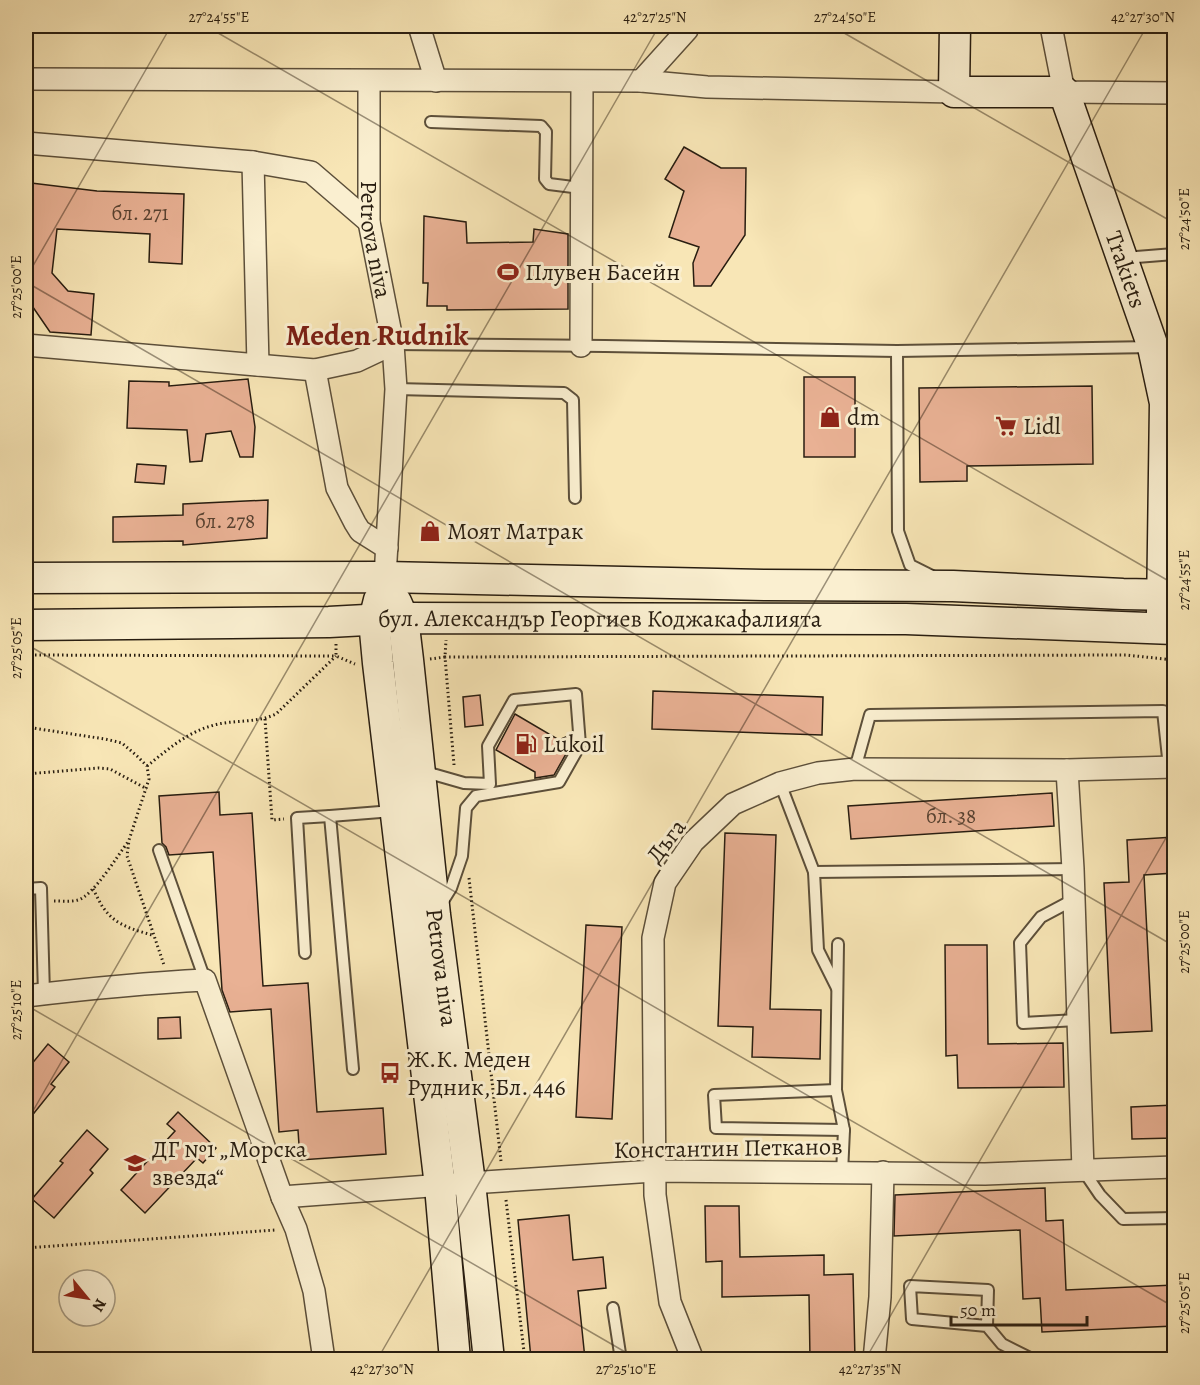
<svg xmlns="http://www.w3.org/2000/svg" width="1200" height="1385" font-family="Alegreya,serif">
<style>
.building{fill:#e9b194;stroke:#281d10;stroke-width:1.5}
.lines{fill:none;stroke-linecap:round;stroke-linejoin:round}
.lane-casing{stroke:#5c4f3a;stroke-width:14}
.street-casing{stroke:#5c4f3a;stroke-width:24}
.secondary-casing{stroke:#281d10;stroke-width:33}
.path{stroke:#281d10;stroke-width:3;stroke-dasharray:1.5 3;stroke-linecap:butt}
.lane{stroke:#faefd0;stroke-width:10}
.street{stroke:#faefd0;stroke-width:21}
.secondary{stroke:#faefd0;stroke-width:30}
.ticks{fill:none;stroke:#281d10;stroke-width:1.5;stroke-opacity:0.45}
.labels{text-anchor:middle;stroke-width:6;stroke-linejoin:round;paint-order:stroke}
.number-label{font-size:21px;fill:#584231}
.street-label{font-size:24px;fill:#281d10;stroke:#faefd0}
.poi-label{font-size:24px;fill:#281d10;stroke:#faefd0;text-anchor:start}
.district-label{font-size:30px;font-weight:bold;fill:#7a1f14;stroke:#faefd0}
.neatline{fill:none;stroke:#281d10;stroke-width:2}
.ticks-label{font-size:15px;text-anchor:middle;fill:#281d10}
</style>
<rect width="100%" height="100%" fill="#f8e6b6"/>
<filter id="stains"><feTurbulence type="fractalNoise" baseFrequency=".00333" numOctaves="4"/><feColorMatrix values="0 0 0 0 .2 0 0 0 0 .09 0 0 0 0 .02 0 0 0 .5 -.17"/></filter>
<radialGradient id="worn" r=".72"><stop offset=".6" stop-color="#630" stop-opacity="0"/><stop offset="1" stop-color="#630" stop-opacity=".3"/></radialGradient>
<g class="building">
<polygon points="684,147 721,168 746,168 745,235 711,286 694,286 693,263 699,247 669,237 684,191 665,179"/>
<polygon points="31,183 97,191 184,194 182,264 149,262 150,234 57,229 52,273 68,291 94,294 91,335 50,332 26,297 26,231"/>
<polygon points="424,216 466,222 467,243 533,242 534,229 568,234 568,309 447,310 447,306 427,306 428,283 423,283"/>
<rect x="804" y="377" width="51" height="80"/>
<polygon points="248,379 255,427 253,457 240,457 231,431 206,434 202,461 190,462 187,430 127,428 129,381 169,382 169,386"/>
<polygon points="1092,386 1093,464 967,466 967,481 920,482 919,388"/>
<polygon points="137,464 166,466 164,484 135,482"/>
<polygon points="268,500 267,538 183,545 183,541 113,542 113,517 183,515 183,504"/>
<polygon points="653,691 823,697 822,735 652,729"/>
<polygon points="480,695 483,725 465,727 463,697"/>
<polygon points="515,714 559,740 570,735 571,745 554,775 535,778 535,772 496,750"/>
<polygon points="219,792 220,815 252,813 263,986 308,983 317,1112 383,1108 386,1154 300,1160 298,1130 279,1132 271,1009 230,1012 222,990 213,852 169,855 166,847 162,843 159,796"/>
<polygon points="1052,793 1054,826 851,839 848,806"/>
<polygon points="725,833 776,835 770,1009 821,1010 820,1059 752,1057 753,1027 718,1026"/>
<polygon points="1174,837 1174,873 1144,875 1152,1031 1111,1033 1104,883 1129,882 1127,840"/>
<polygon points="586,925 622,927 612,1119 576,1117"/>
<polygon points="945,945 987,945 988,1044 1063,1043 1064,1087 958,1088 957,1055 946,1056"/>
<polygon points="180,1017 181,1038 158,1039 158,1018"/>
<polygon points="48,1044 69,1062 51,1084 55,1087 26,1123 26,1071"/>
<polygon points="1174,1105 1174,1138 1132,1139 1131,1107"/>
<polygon points="178,1112 216,1148 203,1163 197,1158 145,1213 121,1190 175,1131 167,1124"/>
<polygon points="87,1130 108,1149 90,1170 93,1173 54,1218 32,1199 63,1163 60,1161"/>
<polygon points="1045,1188 1046,1221 1063,1220 1066,1290 1174,1285 1174,1326 1042,1332 1040,1298 1023,1299 1020,1230 894,1236 895,1195"/>
<polygon points="705,1206 739,1206 740,1257 824,1255 824,1275 853,1274 855,1359 810,1359 809,1295 722,1297 722,1261 706,1262"/>
<polygon points="569,1215 573,1260 603,1257 606,1288 578,1291 585,1359 531,1359 518,1220"/>
</g>
<g class="lines">
<defs>
<g id="lane">
<polyline points="431,122 541,126 546,132 545,179 549,184 581,188"/>
<polyline points="1124,258 1174,254"/>
<polyline points="393,344 605,346 897,351 1153,347 1174,345"/>
<polyline points="897,351 898,531 910,565 934,577"/>
<polyline points="396,389 564,393 573,400 575,498"/>
<polyline points="855,769 870,715 1163,711 1169,767"/>
<polyline points="422,771 464,783 490,784 488,746 514,700 576,694 580,745 559,782 476,796 466,808 462,856 451,888 441,904"/>
<polyline points="780,783 814,872 1073,869"/>
<polyline points="159,850 205,980"/>
<polyline points="814,872 818,950 837,988"/>
<polyline points="26,889 41,888 44,994"/>
<polyline points="1073,900 1041,917 1020,943 1023,1023 1077,1020"/>
<polyline points="838,944 836,1090 844,1130 842,1173"/>
<polyline points="305,953 297,818 330,816"/>
<polyline points="353,1069 330,816 393,811"/>
<polyline points="836,1090 714,1095 716,1128 844,1130"/>
<polyline points="1083,1170 1100,1195 1123,1219 1174,1218"/>
<polyline points="613,1308 621,1360"/>
<polyline points="987,1326 988,1290 910,1286 912,1319 987,1326 1002,1344 1034,1360"/>
</g>
<g id="street">
<polyline points="419,26 436,81"/>
<polyline points="1051,26 1064,92 1174,93"/>
<polyline points="26,79 641,81 707,87 954,92"/>
<path id="s1" d="M 369,81 L 369,222 L 393,344 L 396,389 L 385,577"/>
<polyline points="641,81 687,30 688,26"/>
<polyline points="26,143 253,162 311,172 369,222"/>
<polyline points="253,162 258,365"/>
<polyline points="26,345 315,370 357,361 393,344"/>
<polyline points="581,346 582,82"/>
<polyline points="315,370 337,488 355,523 360,531 387,548"/>
<polyline points="1067,770 1073,869 1083,1170"/>
<path d="M 26,996 C 85,989 145,983 205,980 L 282,1197 L 296,1229 L 314,1291 L 324,1360"/>
<polyline points="282,1197 470,1183 654,1171 985,1174 1174,1167"/>
<polyline points="693,1360 670,1302 655,1195 653,938 665,883 693,842 733,804 780,783 818,773 855,769 1067,770 1174,767"/>
<polyline points="874,1360 880,1297 883,1172"/>
</g>
<g id="secondary">
<path id="s2" d="M 955,26 L 954,92 L 1064,92 L 1153,347 L 1165,403 L 1162,613"/>
<polyline points="26,578 385,577 765,585 953,586 1123,594 1174,595"/>
<polyline points="379,600 374,620 378,663 440,1186 455,1360"/>
<path id="s3" d="M 396,602 L 403,618 L 408,660 L 435,915 L 470,1183 L 489,1360"/>
<path id="s4" d="M 26,625 L 329,622 L 403,618 L 906,619 L 1174,629"/>
</g>
</defs>
<use href="#lane" class="lane-casing"/>
<use href="#street" class="street-casing"/>
<use href="#secondary" class="secondary-casing"/>
<g class="path">
<polyline points="336,644 336,656 355,664"/>
<polyline points="26,655 336,656"/>
<polyline points="430,659 445,657 446,640"/>
<polyline points="265,719 272,820 284,819"/>
<polyline points="26,727 105,739 122,743 137,756 147,766 149,779 129,840 127,856 164,965"/>
<polyline points="454,765 445,657 1126,655 1174,660"/>
<path d="M 147,766 C 166,751 186,733 211,726 C 232,719 255,724 276,714 L 336,656"/>
<polyline points="26,774 98,768 110,769 147,789"/>
<polyline points="469,878 501,1161"/>
<path d="M 93,889 C 97,896 100,904 105,910 C 117,926 135,930 152,935"/>
<path d="M 54,901 C 62,901 71,902 78,900 C 93,896 118,855 128,842"/>
<polyline points="506,1200 525,1360"/>
<polyline points="26,1248 275,1230"/>
</g>
<use href="#lane" class="lane"/>
<use href="#street" class="street"/>
<use href="#secondary" class="secondary"/>
</g>
<path class="ticks" d="M 206,26 L 1174,584M 832,26 L 1174,223M 26,278 L 171,26M 26,282 L 1174,946M 26,644 L 1174,1307M 26,1005 L 639,1360M 26,1123 L 659,26M 377,1360 L 1147,26M 865,1360 L 1174,824"/>
<defs>
<symbol id="stadium-bare" viewBox="-9 -9 18 18"><path d="M0-5a6.5 5 0 1 0 0 10a6.5 5 0 1 0 0-10ZM-3.5-1.8h7v3.6h-7Z" fill="#8f2418" stroke="#faefd0" stroke-width="2.5" paint-order="stroke"/></symbol>
<symbol id="shop-bare" viewBox="-9 -9 18 18"><path d="M-5-2.5h2.3a2.7 3.5 0 0 1 5.4 0H5L5.5 6h-11ZM-1.5-2.5h3a1.5 2.3 0 0 0-3 0Z" fill="#8f2418" stroke="#faefd0" stroke-width="2.5" paint-order="stroke"/></symbol>
<symbol id="supermarket-bare" viewBox="-9 -9 18 18"><path d="M-6-5.5h2.5l.6 2H6L4.5 2H-2.5L-4.4-4H-6ZM-1.5 3.2a1.3 1.3 0 1 0 .1 0ZM3 3.2a1.3 1.3 0 1 0 .1 0Z" fill="#8f2418" stroke="#faefd0" stroke-width="2.5" paint-order="stroke"/></symbol>
<symbol id="fuel-bare" viewBox="-9 -9 18 18"><path d="M-5.5-6h7V0h2V4h1.3V-2.5L3-4.5l.8-.8L6-3V5H2.5V1h-1V6h-7ZM-4.2-4.7v3.2H.2V-4.7Z" fill="#8f2418" stroke="#faefd0" stroke-width="2.5" paint-order="stroke"/></symbol>
<symbol id="bus-bare" viewBox="-9 -9 18 18"><path d="M-5-6H5V4H4V6H2V4H-2V6H-4V4H-5ZM-3.5-4V0h7V-4ZM-3.5 1.2v1.5H-2V1.2ZM2 1.2v1.5H3.5V1.2Z" fill="#8f2418" stroke="#faefd0" stroke-width="2.5" paint-order="stroke"/></symbol>
<symbol id="school-bare" viewBox="-9 -9 18 18"><path d="M0-5L7-2L0 1L-7-2ZM-4 1L0 2.5L4 1V4Q0 6-4 4Z" fill="#8f2418" stroke="#faefd0" stroke-width="2.5" paint-order="stroke"/></symbol>
</defs>
<g fill-rule="evenodd">
<use href="#stadium-bare" x="493" y="257" width="30" height="30"/>
<use href="#shop-bare" x="815" y="402" width="30" height="30"/>
<use href="#supermarket-bare" x="991" y="411" width="30" height="30"/>
<use href="#shop-bare" x="415" y="516" width="30" height="30"/>
<use href="#fuel-bare" x="511" y="729" width="30" height="30"/>
<use href="#bus-bare" x="375" y="1058" width="30" height="30"/>
<use href="#school-bare" x="120" y="1148" width="30" height="30"/>
</g>
<g class="labels">
<g class="number-label">
<text x="140" y="220">бл. 271</text>
<text x="225" y="528">бл. 278</text>
<text x="951" y="823">бл. 38</text>
</g>
<g class="street-label">
<text dy="8" stroke="none"><textPath href="#s1" startOffset="159">Petrova niva</textPath></text>
<text dy="8" stroke="none"><textPath href="#s2" startOffset="364">Trakiets</textPath></text>
<text dy="8" stroke="none"><textPath href="#s4" startOffset="574">бул. Александър Георгиев Коджакафалията</textPath></text>
<text transform="translate(666 841) rotate(-53)" y="8">Дъга</text>
<text dy="8" stroke="none"><textPath href="#s3" startOffset="369">Petrova niva</textPath></text>
<text transform="translate(728 1148) rotate(-1)" y="8">Константин Петканов</text>
</g>
<g class="poi-label">
<text x="525" y="280">Плувен Басейн</text>
<text x="847" y="425">dm</text>
<text x="1023" y="434">Lidl</text>
<text x="447" y="539">Моят Матрак</text>
<text x="543" y="752">Lukoil</text>
<text x="407" y="1067">Ж.К. Меден<tspan x="407" dy="28">Рудник, Бл. 446</tspan></text>
<text x="152" y="1157">ДГ №1 „Морска<tspan x="152" dy="28">звезда“</tspan></text>
</g>
<g class="district-label">
<text x="377" y="345">Meden Rudnik</text>
</g>
</g>
<rect width="1200" height="1385" fill="none" stroke="#f8e6b6" stroke-width="66"/>
<g transform="translate(87 1298) rotate(120)"><circle r="28" fill="#faefd0" stroke="#a69b83" stroke-width="1.5"/>
<path d="M0-4.5L10 22L0 15L-10 22Z" fill="#8f2418"/>
<text y="-9" font-size="16" font-weight="bold" text-anchor="middle" fill="#281d10">N</text>
</g>
<path d="M951 1316v9h136v-9" fill="none" stroke="#281d10" stroke-width="3"/>
<text x="960" y="1316" font-size="18" fill="#281d10" stroke="#faefd0" stroke-width="4.5" paint-order="stroke">50 m</text>
<rect x="33" y="33" width="1134" height="1319" class="neatline"/>
<g class="ticks-label">
<text x="219" y="22">27°24'55"E</text>
<text x="655" y="22">42°27'25"N</text>
<text x="845" y="22">27°24'50"E</text>
<text x="1143" y="22">42°27'30"N</text>
<text transform="translate(1184 219) rotate(-90)" y="5">27°24'50"E</text>
<text transform="translate(16 287) rotate(-90)" y="5">27°25'00"E</text>
<text transform="translate(1184 580) rotate(-90)" y="5">27°24'55"E</text>
<text transform="translate(16 648) rotate(-90)" y="5">27°25'05"E</text>
<text transform="translate(1184 942) rotate(-90)" y="5">27°25'00"E</text>
<text transform="translate(16 1010) rotate(-90)" y="5">27°25'10"E</text>
<text transform="translate(1184 1303) rotate(-90)" y="5">27°25'05"E</text>
<text x="382" y="1374">42°27'30"N</text>
<text x="626" y="1374">27°25'10"E</text>
<text x="870" y="1374">42°27'35"N</text>
</g>
<rect width="100%" height="100%" filter="url(#stains)"/>
<rect width="100%" height="100%" fill="url(#worn)"/>
</svg>
